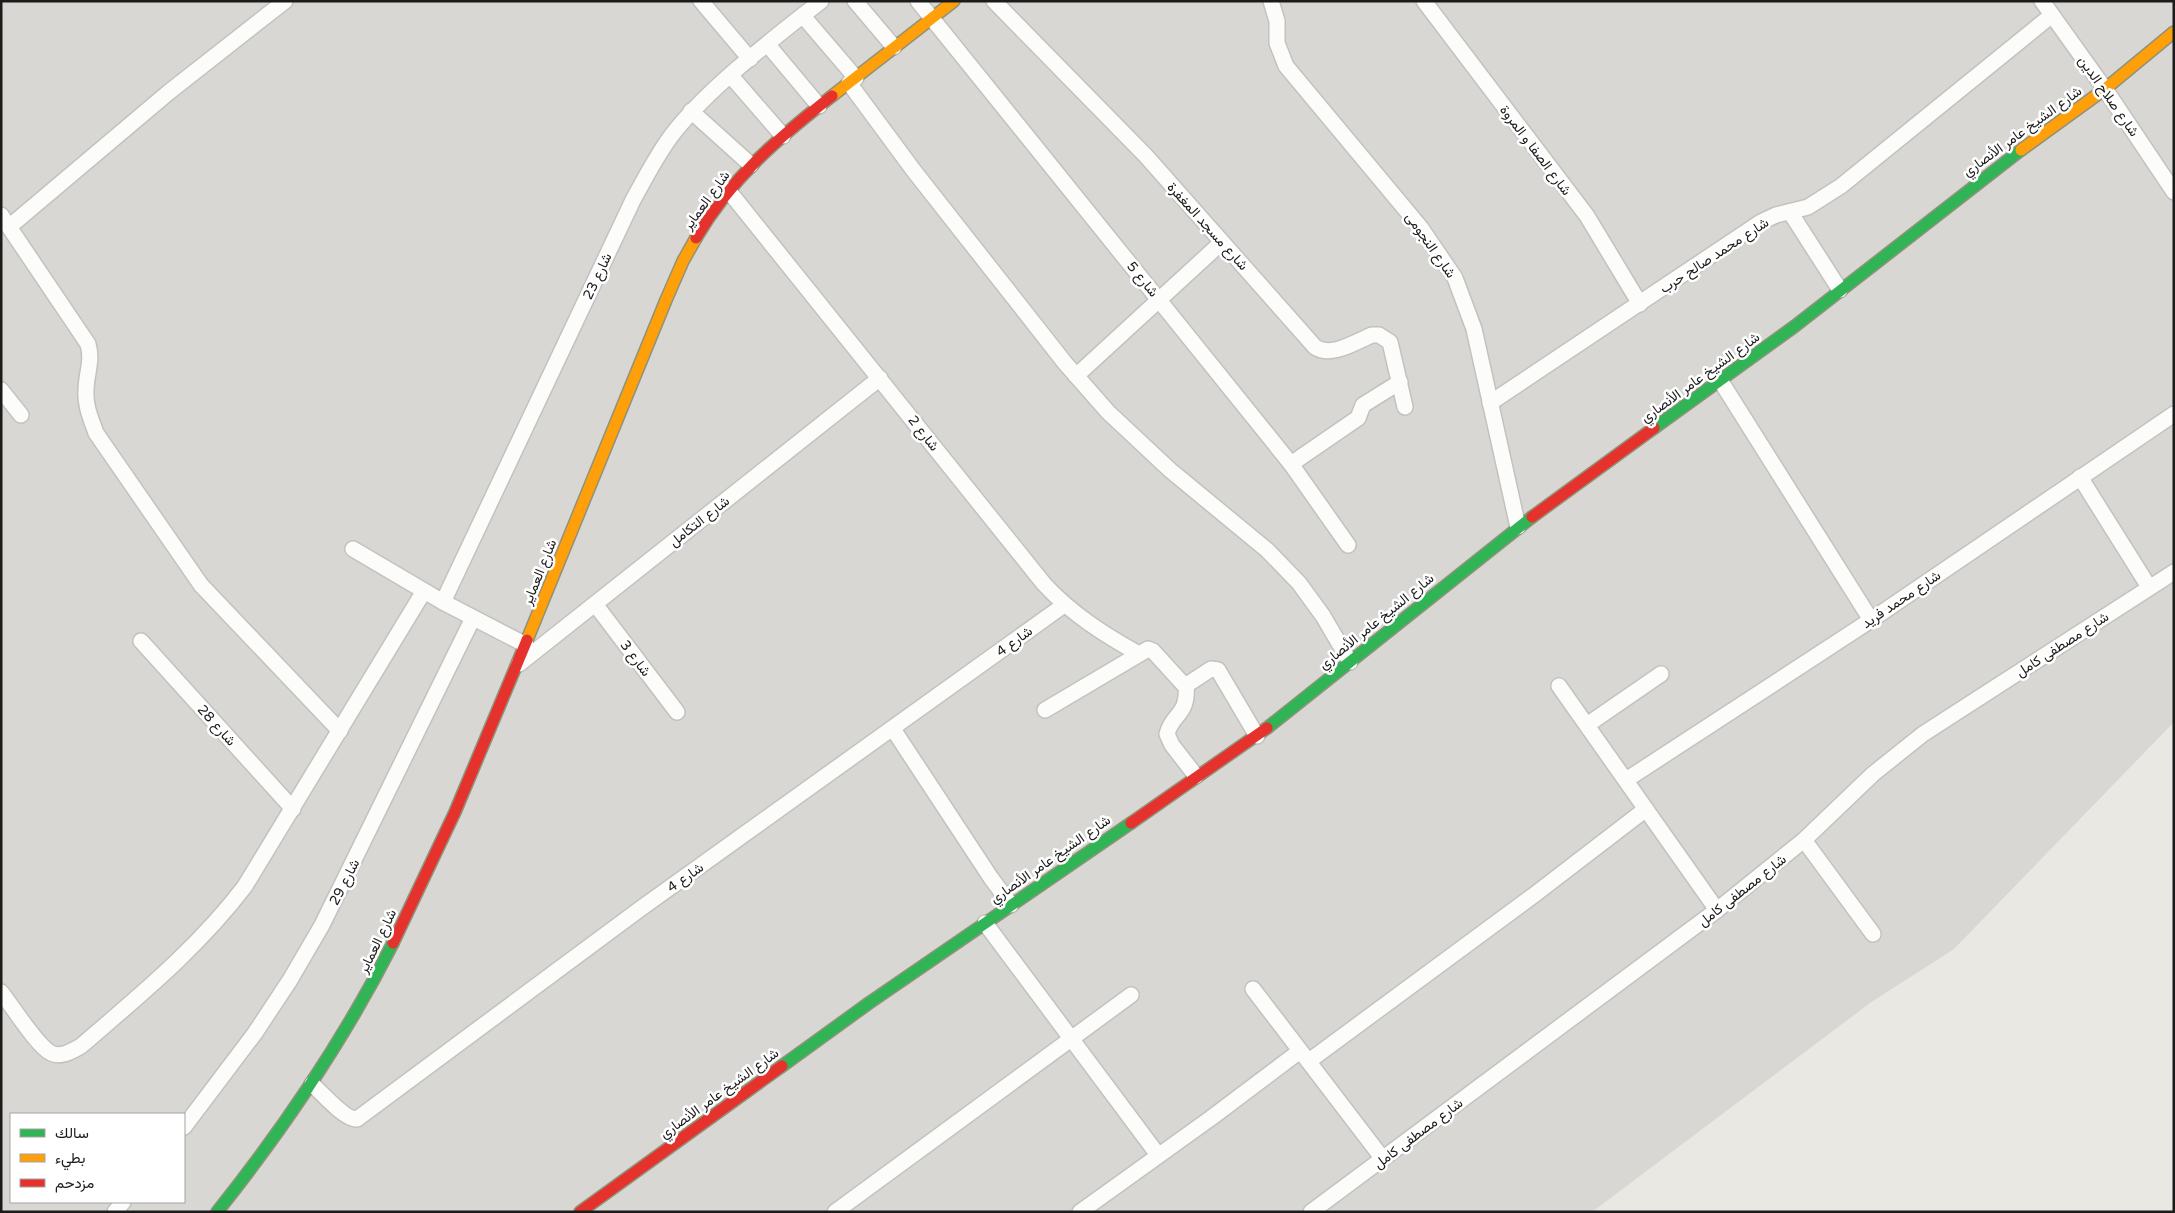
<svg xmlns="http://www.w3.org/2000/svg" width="2175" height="1213" font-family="'Varela Round',Vazirmatn,sans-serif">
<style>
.residential{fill:#d9d7d4;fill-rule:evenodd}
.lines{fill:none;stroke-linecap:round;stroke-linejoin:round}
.street-casing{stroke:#c2c2bf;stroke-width:18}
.fast-casing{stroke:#8f937a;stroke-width:14}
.slow-casing{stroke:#8f937a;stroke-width:14}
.jam-casing{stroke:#8f937a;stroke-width:14}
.street{stroke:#fcfcfb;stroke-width:15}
.fast{stroke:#30b455;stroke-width:11}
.slow{stroke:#ff9f0a;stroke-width:11}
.jam{stroke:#e5322d;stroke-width:11}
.labels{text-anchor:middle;stroke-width:5;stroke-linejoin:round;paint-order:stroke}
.street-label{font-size:14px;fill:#1b1b1b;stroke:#fff}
</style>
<rect width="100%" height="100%" fill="#eae8e2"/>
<path class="residential" d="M 1,1 L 2174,1 L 2174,722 L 1954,949 L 1870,1003 L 1592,1212 L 1,1212 ZM 11,1114 L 184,1114 L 184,1202 L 11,1202 Z"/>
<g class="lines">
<defs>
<g id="street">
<polyline points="701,1 750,59"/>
<polyline points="855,1 894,47"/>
<polyline points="918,1 1291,464 1348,545"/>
<path d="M 994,1 L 1146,156 L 1315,347 C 1331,358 1355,342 1372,335 L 1379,335 L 1390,342 L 1405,407"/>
<polyline points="1271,1 1277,21 1277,43 1286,66 1421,228 1455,278 1474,329 1518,527"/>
<polyline points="1424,1 1587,216 1640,304"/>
<polyline points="2042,1 2105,89 2174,192"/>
<polyline points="803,16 856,78"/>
<polyline points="768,45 819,106"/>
<polyline points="731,76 783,136"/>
<polyline points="849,83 914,171 1065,363 1108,412 1170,470 1267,550 1299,583 1323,616 1350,662"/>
<polyline points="691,111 751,165"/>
<path d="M 728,190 L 1044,584 C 1072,614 1103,634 1139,654"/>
<polyline points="1790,212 1840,290"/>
<path d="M 1,215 L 88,344 C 93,362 86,373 86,391 C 85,406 91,419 96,433 L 201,585 L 340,731"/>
<polyline points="9,227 169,92 285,1"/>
<polyline points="1076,376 1222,242"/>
<polyline points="1720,380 1871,620"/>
<polyline points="1,390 21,415"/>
<polyline points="1490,403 1761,222 1776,215 1808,207 1841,186 2052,15"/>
<polyline points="1291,464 1358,418 1363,405 1400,382"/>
<polyline points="2080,477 2149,587"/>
<polyline points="353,549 443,602 526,645"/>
<path d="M 443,602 L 633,200 C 646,177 658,152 675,131 C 713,84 773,39 821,1"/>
<polyline points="595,604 677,712"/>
<polyline points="141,641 293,809"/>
<polyline points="519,664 880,378"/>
<path d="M 1186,684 C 1189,716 1172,713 1167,734 L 1172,745 L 1196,776"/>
<polyline points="1559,686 1717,910"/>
<polyline points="1045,710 1148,649 1153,651 1184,685 1188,684 1211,669 1218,670 1257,736"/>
<polyline points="1587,725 1661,674"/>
<polyline points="893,729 991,878 1011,905"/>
<polyline points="1626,780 1871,620 2174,414"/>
<polyline points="1804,840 1873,934"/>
<polyline points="985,923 1158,1155"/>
<polyline points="1253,989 1383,1159"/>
<path d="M 1,992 C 13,1007 37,1046 51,1053 C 61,1058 72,1051 81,1046 C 140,995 198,948 245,886 L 424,591"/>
<polyline points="1309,1061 1534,895 1646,809"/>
<path d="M 312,1084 C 321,1092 345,1120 357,1119 L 640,909 L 1064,605"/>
<polyline points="184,1127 255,1033 290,980 322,925 473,618"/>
<polyline points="115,1212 123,1202"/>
<polyline points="835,1212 1131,995"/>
<polyline points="1080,1212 1211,1118 1300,1051"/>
<polyline points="1311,1212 1717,910 1804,840 1873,774 1923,734 2174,572"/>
</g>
<g id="fast">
<polyline points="1654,428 1795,326 2021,150"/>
<polyline points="1267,728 1532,517"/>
<polyline points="782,1066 869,1003 1131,823"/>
<path d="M 217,1212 C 284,1128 344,1040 393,943"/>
</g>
<g id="slow">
<polyline points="832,96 954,1"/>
<polyline points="2021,150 2105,89 2174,32"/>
<polyline points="527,640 666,300 683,261 696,238"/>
</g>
<g id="jam">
<path d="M 696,238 C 731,178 778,138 832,96"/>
<polyline points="1532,517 1654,428"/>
<polyline points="1131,823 1267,728"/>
<polyline points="393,943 455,812 527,640"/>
<polyline points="580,1212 782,1066"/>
</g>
</defs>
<use href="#street" class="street-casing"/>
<use href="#fast" class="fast-casing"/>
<use href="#slow" class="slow-casing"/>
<use href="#jam" class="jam-casing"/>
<use href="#street" class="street"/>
<use href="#fast" class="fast"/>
<use href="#slow" class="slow"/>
<use href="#jam" class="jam"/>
</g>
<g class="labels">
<g class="street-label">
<text transform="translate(2109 96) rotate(55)" y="5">شارع صلاح الدين</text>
<text transform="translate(2022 131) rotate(-36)" y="5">شارع الشيخ عامر الأنصاري</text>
<text transform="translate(1536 150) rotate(53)" y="5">شارع الصفا و المروة</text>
<text transform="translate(706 200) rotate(-54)" y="5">شارع العماير</text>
<text transform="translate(1208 226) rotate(48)" y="5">شارع مسجد المغفرة</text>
<text transform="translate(1431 245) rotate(55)" y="5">شارع النجومى</text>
<text transform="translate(1714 255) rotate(-33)" y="5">شارع محمد صالح حرب</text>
<text transform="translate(597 276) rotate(-65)" y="5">شارع 23</text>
<text transform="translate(1143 279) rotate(51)" y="5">شارع 5</text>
<text transform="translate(1700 377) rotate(-36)" y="5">شارع الشيخ عامر الأنصاري</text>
<text transform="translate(924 433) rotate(52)" y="5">شارع 2</text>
<text transform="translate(699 521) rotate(-38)" y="5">شارع التكامل</text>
<text transform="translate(539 572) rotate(-68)" y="5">شارع العماير</text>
<text transform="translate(1901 599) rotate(-34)" y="5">شارع محمد فريد</text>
<text transform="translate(1376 621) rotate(-39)" y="5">شارع الشيخ عامر الأنصاري</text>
<text transform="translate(1014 641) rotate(-36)" y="5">شارع 4</text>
<text transform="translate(2062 644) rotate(-33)" y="5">شارع مصطفى كامل</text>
<text transform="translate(636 658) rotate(53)" y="5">شارع 3</text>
<text transform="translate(217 725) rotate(48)" y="5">شارع 28</text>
<text transform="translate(1050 859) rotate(-35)" y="5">شارع الشيخ عامر الأنصاري</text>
<text transform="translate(685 877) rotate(-35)" y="5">شارع 4</text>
<text transform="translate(344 882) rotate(-63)" y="5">شارع 29</text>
<text transform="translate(1742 890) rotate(-38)" y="5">شارع مصطفى كامل</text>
<text transform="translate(377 941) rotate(-64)" y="5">شارع العماير</text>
<text transform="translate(719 1093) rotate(-36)" y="5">شارع الشيخ عامر الأنصاري</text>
<text transform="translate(1418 1133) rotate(-37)" y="5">شارع مصطفى كامل</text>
</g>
</g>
<rect width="2175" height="1213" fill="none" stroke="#1b1b1b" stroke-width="5"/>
<rect x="10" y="1113" width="175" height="90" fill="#ffffff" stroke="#a4a4a4"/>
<rect x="20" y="1129" width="25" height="8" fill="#30b455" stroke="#a4a4a4"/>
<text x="55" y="1138" font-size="15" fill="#1b1b1b">سالك</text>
<rect x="20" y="1154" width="25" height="8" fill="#ff9f0a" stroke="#a4a4a4"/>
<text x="55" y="1163" font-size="15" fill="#1b1b1b">بطيء</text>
<rect x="20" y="1179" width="25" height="8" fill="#e5322d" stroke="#a4a4a4"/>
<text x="55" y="1188" font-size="15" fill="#1b1b1b">مزدحم</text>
</svg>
